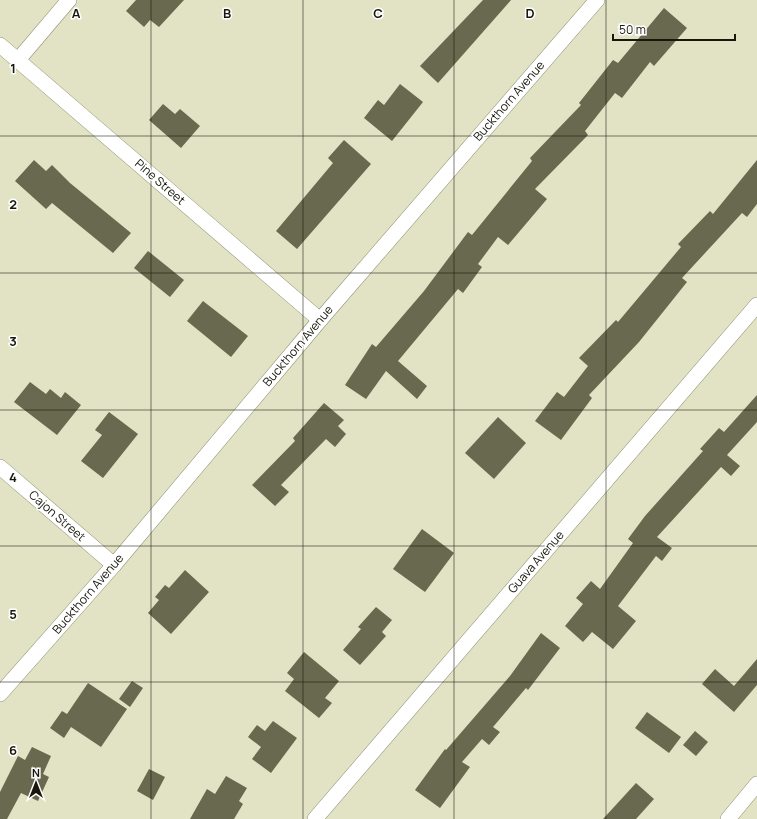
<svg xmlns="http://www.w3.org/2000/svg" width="757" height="819" font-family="Manrope,sans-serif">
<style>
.building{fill:#68694e}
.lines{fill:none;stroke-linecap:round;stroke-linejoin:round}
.street-casing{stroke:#8f9073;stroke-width:16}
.street{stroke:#fff;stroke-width:15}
.grid{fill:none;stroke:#17170c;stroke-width:1;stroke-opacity:0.55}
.labels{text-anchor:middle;stroke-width:3;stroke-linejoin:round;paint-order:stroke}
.street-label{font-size:12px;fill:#17170c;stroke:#fff}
.grid-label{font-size:13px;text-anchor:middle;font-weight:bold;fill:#17170c;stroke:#fff;stroke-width:3;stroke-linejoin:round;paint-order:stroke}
</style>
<rect width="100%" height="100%" fill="#e2e3c5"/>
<g class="building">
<polygon points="136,0 184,0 159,27 150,20 144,27 126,11"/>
<polygon points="483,0 511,0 438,83 420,66"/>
<polygon points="664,8 687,28 654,66 650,62 622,98 615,93 585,131 588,135 535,189 547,199 508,245 498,237 478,264 482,267 463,293 458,289 398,361 427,386 417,399 386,371 366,399 345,385 372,344 376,347 424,291 468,232 472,235 532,161 530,158 581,105 579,103 613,60 618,63"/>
<polygon points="400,84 423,102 392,141 364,118 378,100 384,105"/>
<polygon points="163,104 175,114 180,109 200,126 181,148 149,120"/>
<polygon points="344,140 371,164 297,249 276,231 333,163 328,158"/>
<polygon points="34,160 46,171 52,165 70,183 131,233 113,253 52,203 46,209 15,181"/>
<polygon points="757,160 757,204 747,217 742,213 682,278 687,282 639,342 589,395 592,398 561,440 535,421 557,392 564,397 588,366 579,358 616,320 618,322 681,247 678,244 710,211 713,214"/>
<polygon points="148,251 184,280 170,297 134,268"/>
<polygon points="203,301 248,336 231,357 187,321"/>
<polygon points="30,382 46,394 50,389 61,398 65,392 81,405 57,435 14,402"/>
<polygon points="757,395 757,422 727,455 740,466 731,476 721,467 657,537 672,548 662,561 656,556 618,606 636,621 613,649 592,632 583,642 565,626 583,604 576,598 591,581 600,589 633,543 628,539 645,516 703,451 700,449 719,428 724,432"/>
<polygon points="324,403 344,420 338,426 346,434 335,447 326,439 281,485 289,492 275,506 252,485 295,441 293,438"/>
<polygon points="109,412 138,434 103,478 81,461 102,435 95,430"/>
<polygon points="498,417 526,443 494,479 465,453"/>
<polygon points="422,529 454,553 425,592 393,569"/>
<polygon points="185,570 209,592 171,634 148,613 159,600 155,597 165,585 169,588"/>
<polygon points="376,607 392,620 382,632 386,636 360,665 343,650 361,629 358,627"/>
<polygon points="541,633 560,648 528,690 526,688 493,727 500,732 489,745 482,739 462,762 470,767 440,808 415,790 445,749 446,750 510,676"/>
<polygon points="304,652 339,681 325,698 332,703 319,718 285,691 294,679 287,673"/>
<polygon points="757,659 757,685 734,712 702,684 715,669 734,686"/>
<polygon points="132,681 143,688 130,707 119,699"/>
<polygon points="88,683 127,709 101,747 71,727 64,738 50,728 62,711 67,714"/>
<polygon points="647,712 681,737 669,753 635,728"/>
<polygon points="273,721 297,738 271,773 252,759 261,747 248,737 257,725 265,731"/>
<polygon points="695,731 708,742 696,756 683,745"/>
<polygon points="32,747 51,756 43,774 49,777 38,801 21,793 7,819 0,819 0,792 18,756 25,760"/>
<polygon points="149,769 165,777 153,800 137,791"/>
<polygon points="226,776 247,788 239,801 243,804 234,819 190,819 207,789 215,794"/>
<polygon points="636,783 654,799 636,819 603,819"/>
</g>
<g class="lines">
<defs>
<g id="street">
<polyline points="0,45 320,320"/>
<polyline points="18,60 69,0"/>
<polyline points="0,467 114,565"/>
<polyline points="0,694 114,565 320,320 597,0"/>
<polyline points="315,819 757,305"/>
<polyline points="728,819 757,784"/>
</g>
</defs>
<use href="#street" class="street-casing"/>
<use href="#street" class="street"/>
</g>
<path class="grid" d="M 151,0 L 151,819M 303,0 L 303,819M 454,0 L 454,819M 606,0 L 606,819M 0,136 L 757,136M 0,273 L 757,273M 0,410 L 757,410M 0,546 L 757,546M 0,682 L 757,682"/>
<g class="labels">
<g class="street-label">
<text transform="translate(509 101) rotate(-49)" y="4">Buckthorn Avenue</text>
<text transform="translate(160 182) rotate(41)" y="4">Pine Street</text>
<text transform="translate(298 346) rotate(-50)" y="4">Buckthorn Avenue</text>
<text transform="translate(57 516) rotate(41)" y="4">Cajon Street</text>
<text transform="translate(536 562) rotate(-49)" y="4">Guava Avenue</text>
<text transform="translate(88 594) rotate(-49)" y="4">Buckthorn Avenue</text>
</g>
</g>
<g class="grid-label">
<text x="76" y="18">A</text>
<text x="227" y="18">B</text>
<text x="378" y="18">C</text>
<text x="530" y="18">D</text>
<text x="13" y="73">1</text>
<text x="13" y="209">2</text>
<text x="13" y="346">3</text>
<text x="13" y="482">4</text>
<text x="13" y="619">5</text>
<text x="13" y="755">6</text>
</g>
<g transform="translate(36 783)" stroke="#ffffff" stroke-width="3" paint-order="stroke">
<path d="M0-3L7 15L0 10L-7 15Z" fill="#17170c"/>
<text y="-6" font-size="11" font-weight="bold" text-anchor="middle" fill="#17170c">N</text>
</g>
<path d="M613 34v6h122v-6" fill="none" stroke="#17170c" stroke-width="2"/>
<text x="619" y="34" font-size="12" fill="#17170c" stroke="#ffffff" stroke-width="3" paint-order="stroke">50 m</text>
</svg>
